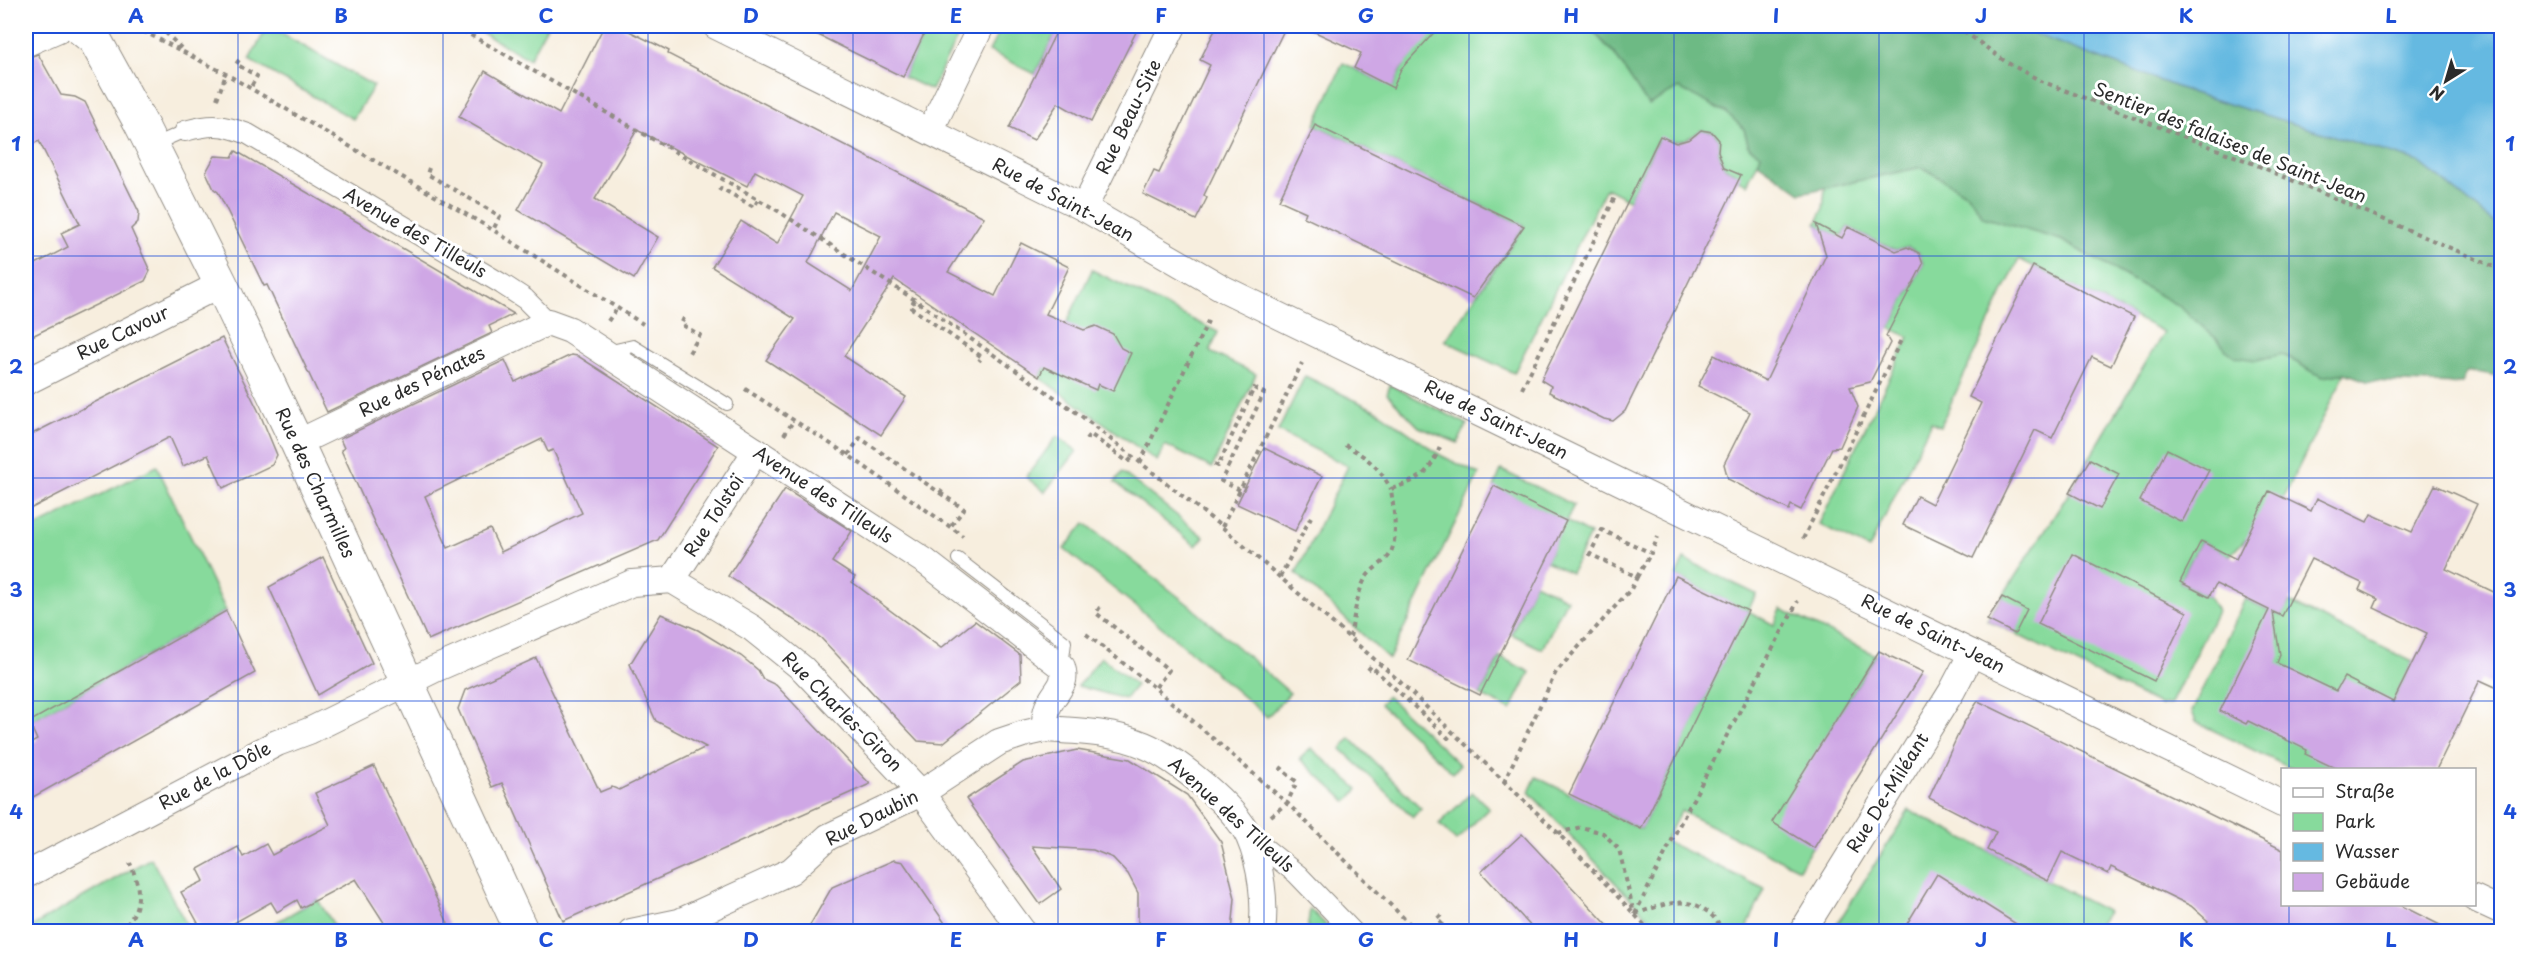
<svg xmlns="http://www.w3.org/2000/svg" width="2527" height="957" font-family="'Playpen Sans',sans-serif">
<style>
.green{fill:#87da9c;stroke:#598264;stroke-width:1.5}
.forest{fill:#6dba84;stroke:#4c7258;stroke-width:1.5}
.water{fill:#65b9e1;stroke:#487286;stroke-width:1.5}
.building{fill:#cfa7e5;fill-rule:evenodd}
.lines{fill:none;stroke-linecap:round;stroke-linejoin:round}
.service-casing{stroke:#918c84;stroke-width:14}
.pedestrian-casing{stroke:#918c84;stroke-width:22}
.minor-casing{stroke:#918c84;stroke-width:28}
.tertiary-casing{stroke:#918c84;stroke-width:34}
.secondary-casing{stroke:#918c84;stroke-width:35}
.path{stroke:#918c84;stroke-width:4;stroke-dasharray:4.5 4.5;stroke-linecap:butt}
.service{stroke:#fff;stroke-width:12}
.pedestrian{stroke:#fff;stroke-width:20}
.minor{stroke:#fff;stroke-width:26}
.tertiary{stroke:#fff;stroke-width:32}
.secondary{stroke:#fff;stroke-width:33}
.grid{fill:none;stroke:#1d4ed8;stroke-width:1.5;stroke-opacity:0.55}
.labels{text-anchor:middle;stroke-width:6;stroke-linejoin:round;paint-order:stroke}
.street-label{font-size:18px;fill:#2b2b2b;stroke:#fff}
.neatline{fill:none;stroke:#1d4ed8;stroke-width:2}
.grid-label{font-size:20px;text-anchor:middle;font-weight:bold;fill:#1d4ed8}
</style>
<rect width="100%" height="100%" fill="#fff"/>
<filter id="ink" filterUnits="userSpaceOnUse"><feTurbulence type="fractalNoise" baseFrequency=".0167" numOctaves="2"/><feDisplacementMap in="SourceGraphic" scale="12" xChannelSelector="R" yChannelSelector="G"/><feConvolveMatrix kernelMatrix="1 2 1 2 8 2 1 2 1" color-interpolation-filters="sRGB"/></filter>
<filter id="wash" filterUnits="userSpaceOnUse"><feTurbulence type="fractalNoise" baseFrequency=".008" numOctaves="4" result="noise"/><feDisplacementMap in="SourceGraphic" scale="24" xChannelSelector="R" yChannelSelector="G"/><feGaussianBlur stdDeviation="1.35" result="paint"/><feColorMatrix in="noise" values="0 0 0 0 0 0 0 0 0 0 0 0 0 0 0 0 0 1.4 0 .05"/><feComposite in="paint" operator="in"/></filter>
<g filter="url(#wash)">
<rect width="100%" height="100%" fill="#f7eede"/>
<g class="green">
<polygon points="268,26 374,86 353,119 249,60"/>
<polygon points="470,26 547,26 529,59"/>
<polygon points="928,26 963,26 931,90 903,77"/>
<polygon points="1002,26 1059,26 1035,74 989,51"/>
<path d="M 1436,26 L 1588,26 L 1615,55 L 1648,104 L 1679,87 L 1727,113 L 1744,129 L 1749,147 L 1762,154 L 1747,184 L 1738,180 L 1735,172 L 1724,168 L 1718,151 L 1719,140 L 1712,132 L 1701,130 C 1686,142 1676,143 1657,141 L 1629,200 L 1606,188 L 1514,373 L 1445,341 L 1524,226 L 1315,125 L 1343,63 L 1393,87 L 1401,69 Z"/>
<polygon points="1922,167 1969,195 1984,217 2061,240 2179,306 2219,341 2226,350 2256,360 2282,354 2322,377 2345,373 2260,546 2245,540 2229,556 2201,541 2180,582 2209,597 2217,611 2171,703 2160,705 1987,620 2069,493 2164,332 2019,259 1940,426 1931,422 1869,549 1819,524 1909,337 1890,328 1923,264 1919,253 1908,247 1896,251 1848,227 1844,234 1837,236 1816,224 1823,210 1825,188"/>
<polygon points="1092,270 1218,332 1210,352 1256,374 1212,468 1165,445 1157,461 1040,378"/>
<polygon points="1305,376 1379,412 1442,456 1479,474 1389,659 1296,573 1348,466 1278,431"/>
<polygon points="1390,385 1467,424 1458,443 1419,427 1387,394"/>
<polygon points="1057,436 1077,451 1045,492 1026,477"/>
<polygon points="157,466 226,611 29,722 26,715 26,532"/>
<polygon points="1501,470 1574,505 1566,521 1590,534 1571,573 1546,561 1565,521 1494,487"/>
<polygon points="1122,472 1204,537 1196,546 1115,482"/>
<polygon points="1085,523 1189,605 1290,693 1267,717 1163,628 1064,549"/>
<polygon points="1684,559 1756,594 1748,611 1774,625 1781,609 1876,655 1820,747 1812,847 1799,869 1681,811 1665,841 1765,889 1745,931 1661,931 1529,792 1536,777 1641,829 1747,611 1676,576"/>
<polygon points="1535,583 1567,599 1542,649 1511,634"/>
<polygon points="2245,599 2282,616 2289,602 2413,662 2360,769 2292,769 2196,722 2192,711"/>
<polygon points="1101,657 1136,685 1125,699 1078,686"/>
<polygon points="1500,657 1530,672 1511,710 1480,695"/>
<polygon points="1387,696 1460,765 1453,773 1380,704"/>
<polygon points="1350,738 1421,808 1413,817 1341,749"/>
<polygon points="1311,748 1358,789 1347,802 1300,759"/>
<polygon points="1472,792 1489,808 1456,841 1439,824"/>
<polygon points="1909,810 2108,912 2095,931 1832,932"/>
<polygon points="151,858 190,931 31,931 29,928"/>
<polygon points="317,899 338,931 259,932"/>
<polygon points="1310,909 1332,931 1307,931"/>
</g>
<path class="forest" d="M 1588,26 L 2013,26 L 2193,93 L 2419,162 L 2501,228 L 2501,378 C 2497,375 2473,371 2467,372 L 2462,384 L 2367,381 L 2345,373 L 2322,377 L 2282,354 L 2256,360 L 2236,357 L 2226,350 L 2219,341 L 2179,306 L 2061,240 L 1983,217 L 1969,195 L 1922,167 L 1801,193 L 1758,163 L 1761,154 L 1749,147 L 1744,129 L 1727,113 L 1679,88 L 1648,105 L 1614,53 Z"/>
<polygon class="water" points="2013,26 2501,26 2501,228 2419,162 2193,93"/>
<g id="blocks">
<g class="building">
<path d="M 604,26 L 619,26 L 669,51 L 668,54 L 984,217 L 948,272 L 995,296 L 1021,243 L 1069,267 L 1046,314 L 1084,330 L 1096,326 L 1113,334 L 1121,348 L 1131,353 L 1113,391 L 1098,384 L 1096,390 L 1044,367 L 1039,377 L 894,279 L 844,356 L 906,397 L 881,435 L 766,360 L 795,319 L 712,267 L 741,221 L 777,244 L 803,196 L 755,171 L 747,186 L 637,130 L 595,199 L 658,237 L 634,279 L 518,210 L 543,165 L 459,117 L 485,71 L 559,114 ZM 834,212 L 881,236 L 852,291 L 808,263 Z"/>
<polygon points="800,26 928,26 903,77"/>
<polygon points="1059,26 1139,26 1091,122 1058,103 1034,140 1009,128"/>
<polygon points="1217,26 1286,26 1204,195 1207,198 1196,220 1143,194 1154,171 1159,173 1210,65 1200,60"/>
<polygon points="1302,26 1440,26 1401,69 1393,88 1354,68 1361,53"/>
<polygon points="38,54 61,95 75,97 85,102 139,212 138,222 131,229 150,271 145,281 26,339 26,269 68,247 61,233 80,224 39,141 26,147 26,58"/>
<polygon points="1315,125 1524,226 1473,298 1304,217 1306,212 1279,200"/>
<polygon points="1701,130 1712,132 1719,140 1718,151 1724,168 1741,175 1625,411 1613,421 1604,419 1549,392 1551,386 1541,380 1660,136 1676,143 1690,139"/>
<polygon points="236,151 361,224 514,314 489,326 492,333 327,412 267,285 264,286 218,192 214,189 206,172 215,156 232,157"/>
<polygon points="1816,224 1842,238 1848,227 1896,251 1907,247 1919,253 1923,264 1886,336 1890,343 1870,382 1850,387 1858,407 1840,447 1832,448 1801,510 1791,505 1789,510 1728,479 1724,464 1750,412 1698,386 1714,355 1766,381 1826,255"/>
<polygon points="2033,266 2134,317 2111,366 2092,357 2052,438 2035,430 1973,558 1903,525 1917,496 1932,504 1981,403 1969,397"/>
<polygon points="222,338 260,414 277,455 272,465 223,488 208,455 183,466 170,437 26,511 26,437"/>
<path d="M 571,355 L 578,356 L 718,446 L 658,540 L 428,640 L 341,450 L 344,448 L 340,439 L 505,360 L 515,382 ZM 542,439 L 548,452 L 553,450 L 582,513 L 501,552 L 490,529 L 448,548 L 425,496 Z"/>
<polygon points="1264,448 1322,476 1295,531 1237,504"/>
<polygon points="2167,449 2209,470 2182,522 2140,501"/>
<polygon points="2090,459 2119,474 2100,509 2069,493"/>
<path d="M 2435,485 L 2477,504 L 2446,569 L 2502,596 L 2502,690 L 2480,680 L 2436,770 L 2339,770 L 2305,754 L 2307,750 L 2248,721 L 2246,724 L 2220,711 L 2269,610 L 2216,584 L 2209,597 L 2180,582 L 2201,541 L 2236,559 L 2269,491 L 2311,511 L 2317,498 L 2367,522 L 2371,514 L 2412,532 ZM 2311,559 L 2362,583 L 2359,590 L 2378,599 L 2374,608 L 2427,633 L 2393,702 L 2344,677 L 2336,691 L 2277,663 L 2280,655 L 2273,612 L 2282,616 Z"/>
<polygon points="1494,486 1566,521 1480,695 1408,660"/>
<polygon points="785,489 852,531 832,562 855,577 852,582 941,648 975,621 1020,655 1021,680 943,743 918,741 821,638 728,576"/>
<polygon points="2073,554 2187,612 2154,681 2038,624"/>
<polygon points="323,557 372,663 318,695 269,587"/>
<polygon points="1676,576 1748,611 1641,829 1569,794"/>
<polygon points="2002,597 2027,610 2015,634 1987,620"/>
<polygon points="226,611 255,673 26,801 26,746 37,740 29,722"/>
<polygon points="661,614 698,630 741,656 758,670 763,679 776,685 870,784 563,921 502,783 492,787 458,709 465,690 536,658 600,792 612,787 619,790 706,747 656,721 630,664"/>
<polygon points="1879,651 1923,672 1814,848 1772,822"/>
<polygon points="1978,701 2283,850 2283,904 2398,904 2454,932 2203,932 2208,921 2191,906 2111,867 2108,874 2062,852 2048,881 1987,850 1996,832 1929,798 1963,724"/>
<polygon points="1077,750 1130,759 1187,795 1221,842 1235,898 1232,932 1138,932 1138,893 1128,874 1113,858 1093,850 1032,846 1061,889 1040,904 966,799 1023,762"/>
<polygon points="374,766 452,932 390,932 356,879 301,908 297,900 277,912 271,902 218,932 203,932 181,892 204,881 198,869 238,847 243,857 266,844 272,855 330,825 315,793"/>
<polygon points="1522,834 1614,932 1536,932 1481,872"/>
<polygon points="894,860 903,862 951,932 806,932 832,887"/>
<polygon points="1937,874 1978,900 2029,932 1902,932"/>
</g>
</g>
</g>
<g filter="url(#ink)">
<use href="#blocks" fill-opacity="0" stroke="#918c84" stroke-width="1.5"/>
<g class="lines">
<defs>
<g id="service">
<polyline points="153,145 185,131"/>
<polyline points="607,352 633,346 727,404"/>
<polyline points="958,559 1065,642 1062,667"/>
</g>
<g id="pedestrian">
<path d="M 185,131 C 211,124 222,124 248,134 L 502,284 L 525,299 L 548,322"/>
<polyline points="1249,836 1297,874 1353,932"/>
</g>
<g id="minor">
<polyline points="716,26 1084,208 1224,289 2282,804"/>
<polyline points="930,131 981,26"/>
<polyline points="1084,208 1173,26"/>
<polyline points="26,382 221,284"/>
<path d="M 297,443 L 548,322 L 570,330 L 926,562 L 1062,667 C 1067,683 1059,687 1051,701 C 1045,710 1045,719 1045,729 C 1079,731 1113,732 1144,745 C 1175,758 1235,806 1249,837 C 1261,865 1266,902 1262,932"/>
<polyline points="672,580 756,451"/>
<polyline points="26,875 277,743 309,731 435,669 632,583 672,580 752,628 803,669 921,793 1023,932"/>
<polyline points="2474,898 2502,911"/>
<polyline points="631,932 679,922 791,871 828,837 921,793 999,742 1023,734 1045,729"/>
<polyline points="1802,932 1952,691 1972,653"/>
</g>
<polyline id="tertiary" points="26,40 58,26"/>
<polyline id="secondary" points="78,26 95,40 140,122 221,284 297,443 522,932"/>
</defs>
<use href="#service" class="service-casing"/>
<use href="#pedestrian" class="pedestrian-casing"/>
<use href="#minor" class="minor-casing"/>
<use href="#tertiary" class="tertiary-casing"/>
<use href="#secondary" class="secondary-casing"/>
<g class="path">
<polyline points="159,26 181,48"/>
<polyline points="442,26 453,33 457,27"/>
<polyline points="455,26 775,209 915,300 1080,415 1222,527 1396,678 1558,833 1651,932"/>
<polyline points="1957,26 2006,62 2041,81 2247,161 2502,270"/>
<polyline points="135,27 226,74 493,230 643,324"/>
<polyline points="239,60 236,64 257,76 250,89"/>
<polyline points="217,99 226,74"/>
<polyline points="429,168 427,174 500,216 493,230"/>
<polyline points="719,191 721,188 754,207 758,200"/>
<polyline points="915,300 910,307 982,357 979,361"/>
<polyline points="684,318 681,324 700,335 689,353"/>
<polyline points="608,321 617,308"/>
<polyline points="745,389 848,455 963,536"/>
<polyline points="1522,389 1615,197"/>
<polyline points="784,435 794,420"/>
<polyline points="1086,439 1090,434 1128,462 1133,457"/>
<path d="M 1345,445 C 1367,457 1379,467 1391,489"/>
<polyline points="848,455 860,438 940,493 943,489"/>
<polyline points="1140,463 1209,319"/>
<polyline points="1214,464 1218,466 1254,388 1264,393 1221,481 1240,490"/>
<polyline points="940,493 964,509 951,526"/>
<polyline points="1222,527 1302,363"/>
<polyline points="1803,539 1902,338"/>
<polyline points="1280,577 1313,513"/>
<polyline points="1637,577 1651,553"/>
<polyline points="1100,607 1096,613 1169,670 1155,688"/>
<polyline points="1086,634 1155,688 1287,803 1418,932"/>
<path d="M 1350,637 C 1354,619 1356,596 1365,579 C 1371,569 1381,565 1388,557 C 1400,542 1393,506 1391,489 C 1423,478 1427,476 1441,445"/>
<polyline points="1368,670 1371,666 1448,738 1453,733"/>
<polyline points="1504,782 1556,672 1631,589 1637,577 1590,554 1602,530 1651,553 1658,537"/>
<polyline points="1271,816 1287,803 1297,782 1281,769 1285,764"/>
<polyline points="1558,833 1581,827 1603,833 1619,849 1634,914"/>
<polyline points="1635,914 1681,822 1798,601"/>
<path d="M 1635,914 C 1660,906 1685,894 1708,912 C 1714,917 1720,924 1721,932"/>
<polyline points="1441,915 1437,919 1450,932"/>
<path d="M 121,932 C 142,908 142,891 130,863"/>
</g>
<use href="#service" class="service"/>
<use href="#pedestrian" class="pedestrian"/>
<use href="#minor" class="minor"/>
<use href="#tertiary" class="tertiary"/>
<use href="#secondary" class="secondary"/>
</g>
</g>
<path class="grid" d="M 238,26 L 238,932M 443,26 L 443,932M 648,26 L 648,932M 853,26 L 853,932M 1058,26 L 1058,932M 1264,26 L 1264,932M 1469,26 L 1469,932M 1674,26 L 1674,932M 1879,26 L 1879,932M 2084,26 L 2084,932M 2289,26 L 2289,770M 26,256 L 2502,256M 26,478 L 2502,478M 26,701 L 2502,701M 2289,904 L 2289,932"/>
<g class="labels">
<g class="street-label">
<text transform="translate(1129 117) rotate(-64)" y="6">Rue Beau-Site</text>
<text transform="translate(2230 143) rotate(22)" y="6">Sentier des falaises de Saint-Jean</text>
<text transform="translate(1063 200) rotate(28)" y="6">Rue de Saint-Jean</text>
<text transform="translate(415 233) rotate(30)" y="6">Avenue des Tilleuls</text>
<text transform="translate(123 333) rotate(-26)" y="6">Rue Cavour</text>
<text transform="translate(422 382) rotate(-26)" y="6">Rue des Pénates</text>
<text transform="translate(1496 420) rotate(26)" y="6">Rue de Saint-Jean</text>
<text transform="translate(315 483) rotate(65)" y="6">Rue des Charmilles</text>
<text transform="translate(823 495) rotate(33)" y="6">Avenue des Tilleuls</text>
<text transform="translate(714 516) rotate(-57)" y="6">Rue Tolstoï</text>
<text transform="translate(1933 634) rotate(26)" y="6">Rue de Saint-Jean</text>
<text transform="translate(842 712) rotate(45)" y="6">Rue Charles-Giron</text>
<text transform="translate(215 776) rotate(-28)" y="6">Rue de la Dôle</text>
<text transform="translate(1888 793) rotate(-58)" y="6">Rue De-Miléant</text>
<text transform="translate(1231 815) rotate(42)" y="6">Avenue des Tilleuls</text>
<text transform="translate(872 818) rotate(-27)" y="6">Rue Daubin</text>
</g>
</g>
<rect width="2527" height="957" fill="none" stroke="#fff" stroke-width="66"/>
<rect x="2281" y="768" width="195" height="138" fill="#ffffff" stroke="#aaaaaa" stroke-width="1.5"/>
<rect x="2293" y="788" width="30" height="9" fill="#ffffff" stroke="#aaaaaa" stroke-width="1.5"/>
<text x="2335" y="798" font-size="18" fill="#2b2b2b">Straße</text>
<rect x="2293" y="813" width="30" height="18" fill="#87da9c" stroke="#aaaaaa" stroke-width="1.5"/>
<text x="2335" y="828" font-size="18" fill="#2b2b2b">Park</text>
<rect x="2293" y="843" width="30" height="18" fill="#65b9e1" stroke="#aaaaaa" stroke-width="1.5"/>
<text x="2335" y="858" font-size="18" fill="#2b2b2b">Wasser</text>
<rect x="2293" y="873" width="30" height="18" fill="#cfa7e5" stroke="#aaaaaa" stroke-width="1.5"/>
<text x="2335" y="888" font-size="18" fill="#2b2b2b">Gebäude</text>
<g transform="translate(2446 81) rotate(217)" stroke="#ffffff" stroke-width="4.5" paint-order="stroke">
<path d="M0-4.5L10 22L0 15L-10 22Z" fill="#2b2b2b"/>
<text y="-9" font-size="16" font-weight="bold" text-anchor="middle" fill="#2b2b2b">N</text>
</g>
<rect x="33" y="33" width="2461" height="891" class="neatline"/>
<g class="grid-label">
<text x="136" y="23">A</text>
<text x="341" y="23">B</text>
<text x="546" y="23">C</text>
<text x="751" y="23">D</text>
<text x="956" y="23">E</text>
<text x="1161" y="23">F</text>
<text x="1366" y="23">G</text>
<text x="1571" y="23">H</text>
<text x="1776" y="23">I</text>
<text x="1981" y="23">J</text>
<text x="2186" y="23">K</text>
<text x="2391" y="23">L</text>
<text x="16" y="151">1</text>
<text x="2510" y="151">1</text>
<text x="16" y="374">2</text>
<text x="2510" y="374">2</text>
<text x="16" y="597">3</text>
<text x="2510" y="597">3</text>
<text x="16" y="819">4</text>
<text x="2510" y="819">4</text>
<text x="136" y="947">A</text>
<text x="341" y="947">B</text>
<text x="546" y="947">C</text>
<text x="751" y="947">D</text>
<text x="956" y="947">E</text>
<text x="1161" y="947">F</text>
<text x="1366" y="947">G</text>
<text x="1571" y="947">H</text>
<text x="1776" y="947">I</text>
<text x="1981" y="947">J</text>
<text x="2186" y="947">K</text>
<text x="2391" y="947">L</text>
</g>
</svg>
